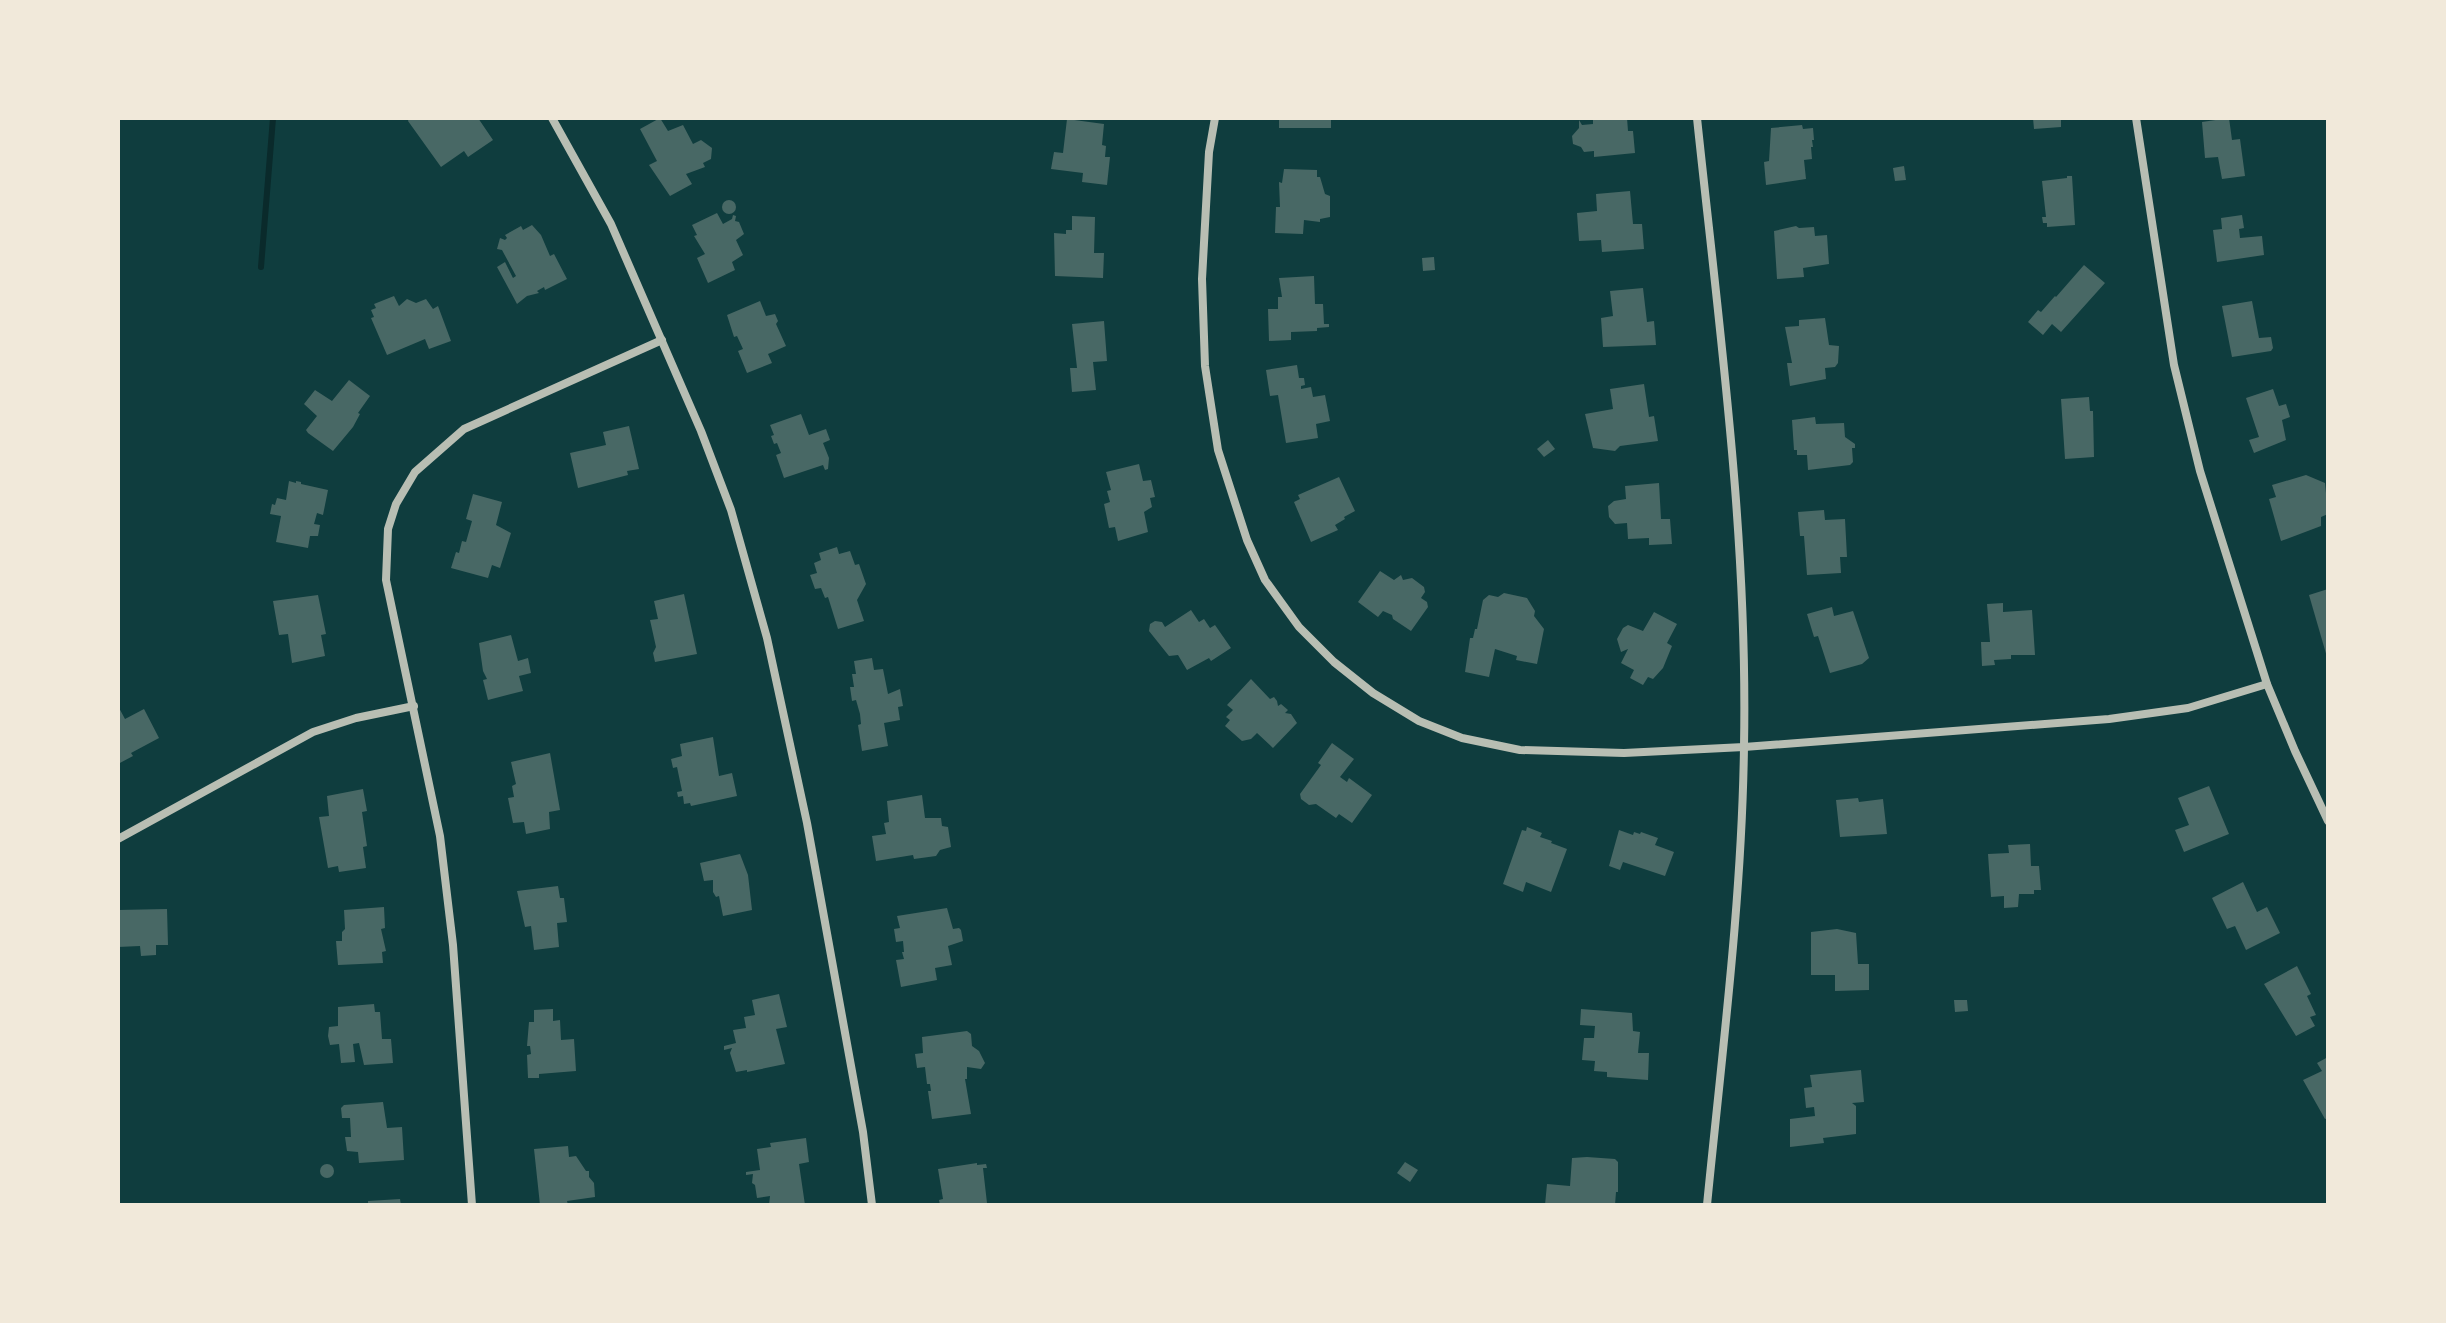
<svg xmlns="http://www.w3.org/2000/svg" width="2446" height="1323" font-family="'Playfair Display',serif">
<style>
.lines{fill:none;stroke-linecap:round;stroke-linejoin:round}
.stream{stroke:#0a2a2b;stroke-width:6}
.building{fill:#486865}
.minor{stroke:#b8beb3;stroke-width:8}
</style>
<rect width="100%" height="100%" fill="#0f3d3e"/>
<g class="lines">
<polyline class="stream" points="261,267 273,118"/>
</g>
<g class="building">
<polygon points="409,118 478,118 493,140 468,157 464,151 441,167 408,121"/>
<polygon points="660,118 668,131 683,125 693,144 701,140 712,148 711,159 703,163 705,167 686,174 692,184 670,196 649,165 657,161 640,129"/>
<rect x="1279" y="118" width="52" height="10"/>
<polygon points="1593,118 1627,118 1628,131 1633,131 1635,153 1594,157 1594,151 1584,152 1581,147 1573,144 1572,136 1579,128 1579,120 1582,125 1593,124"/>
<polygon points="2033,118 2061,118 2061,127 2034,129"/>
<polygon points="2229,118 2232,140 2240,139 2245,176 2222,179 2218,157 2205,158 2202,122"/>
<polygon points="1067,119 1104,124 1102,145 1106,146 1105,157 1110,157 1107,185 1082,182 1083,173 1051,169 1054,152 1063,153"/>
<polygon points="1802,125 1803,129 1813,128 1814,140 1812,140 1813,147 1811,147 1812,159 1804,160 1806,179 1766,185 1764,162 1769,161 1771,128"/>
<polygon points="1904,166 1906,180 1895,181 1893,168"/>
<polygon points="1284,169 1317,170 1317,177 1320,177 1325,194 1330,196 1330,217 1320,219 1320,222 1304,220 1303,234 1275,233 1276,207 1280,207 1279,182 1282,183"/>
<polygon points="2067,176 2072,176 2075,225 2047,227 2047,223 2043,223 2042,217 2046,217 2042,181 2067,178"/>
<polygon points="1630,191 1633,224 1642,224 1644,249 1602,252 1601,240 1579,241 1577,213 1597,211 1596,194"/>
<circle cx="729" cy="207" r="7"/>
<polygon points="717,213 723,224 732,219 733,215 736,216 735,221 739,222 744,234 736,240 743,255 732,262 735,270 708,283 697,258 705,254 694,236 697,235 692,225"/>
<polygon points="2242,215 2244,228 2239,229 2240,238 2262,236 2264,255 2217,262 2213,230 2222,229 2221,218"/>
<polygon points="1072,216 1095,217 1094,253 1104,253 1103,278 1055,276 1054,233 1066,234 1066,230 1072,230"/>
<polygon points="532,225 541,235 550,256 554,254 567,279 545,290 544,287 537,291 539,293 527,296 517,304 497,267 505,262 513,278 516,276 502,250 497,249 500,238 505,240 507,238 505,235 521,226 523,230"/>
<polygon points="1796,226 1799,228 1814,227 1815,236 1827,235 1829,264 1803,268 1804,277 1777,279 1774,231"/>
<polygon points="1434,257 1435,270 1423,271 1422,258"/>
<polygon points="2084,265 2105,283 2061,332 2052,324 2043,335 2028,322 2038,310 2041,312 2055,296 2056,297"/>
<polygon points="1314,276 1315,304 1323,304 1324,324 1329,324 1329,327 1317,328 1317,331 1291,332 1291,340 1269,341 1268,309 1278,309 1278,297 1282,297 1279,278"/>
<polygon points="1643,288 1647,322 1654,321 1656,345 1603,347 1601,318 1613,316 1610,291"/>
<polygon points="394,296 399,306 407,299 416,303 426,299 433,309 438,306 451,341 429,349 425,339 387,355 371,318 374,317 371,310 376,308 374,304"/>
<polygon points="760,301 766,316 775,314 778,321 776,324 786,346 768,354 772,363 747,373 738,351 743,349 737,336 734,337 727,315"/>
<polygon points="2252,301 2259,338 2271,337 2273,348 2271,351 2232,357 2222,306"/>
<polygon points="1825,318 1829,345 1839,346 1838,363 1835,367 1825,368 1826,379 1790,386 1787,363 1792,363 1785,327 1799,326 1799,320"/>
<polygon points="1104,321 1107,361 1093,362 1096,390 1072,392 1070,368 1077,368 1072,324"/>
<polygon points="1297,365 1299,378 1304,378 1305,385 1301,386 1301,389 1311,387 1313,397 1325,395 1330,421 1316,424 1318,438 1286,443 1278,395 1270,396 1266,370"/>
<polygon points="349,380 370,396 358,413 360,414 353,427 333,451 308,433 306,430 317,416 304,404 315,390 332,401"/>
<polygon points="1644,384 1649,417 1654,416 1658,441 1620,446 1615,451 1593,448 1585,414 1613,409 1610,389"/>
<polygon points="2273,389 2279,406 2286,404 2290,417 2282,420 2286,440 2254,453 2249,440 2259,437 2246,398"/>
<polygon points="2089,397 2090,411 2093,411 2094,457 2065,459 2061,399"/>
<polygon points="801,414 809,435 826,429 830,440 823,443 829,458 828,469 825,470 823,465 784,478 776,455 781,453 777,443 774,444 771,436 774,435 770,425"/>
<polygon points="1815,417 1816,424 1844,423 1845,437 1855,444 1855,448 1852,448 1853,462 1850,465 1808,470 1807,455 1797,455 1797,450 1794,450 1792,420"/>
<polygon points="629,426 639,469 627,471 628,475 578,488 570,453 606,445 603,432"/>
<polygon points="1548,440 1555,449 1544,457 1537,449"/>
<polygon points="1139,464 1143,481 1151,480 1155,497 1150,498 1152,507 1144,512 1148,532 1118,541 1115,527 1109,528 1104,504 1110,502 1107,491 1111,490 1106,472"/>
<polygon points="2306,475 2325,483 2328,514 2321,517 2321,526 2281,541 2269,499 2276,497 2272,485"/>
<polygon points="1339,477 1355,511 1344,517 1345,519 1335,525 1338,530 1311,542 1294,502 1300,499 1298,495"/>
<polygon points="289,481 296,483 296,481 301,482 301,484 328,490 323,515 317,513 314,524 320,525 318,536 310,536 308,548 276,542 281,516 270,514 272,504 275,505 277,498 286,500"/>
<polygon points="1659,483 1661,519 1670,519 1672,544 1649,545 1649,538 1628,539 1627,523 1615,524 1609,517 1608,506 1614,501 1626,499 1625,486"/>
<polygon points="473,494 502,502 496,525 511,533 500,568 492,565 488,578 451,568 456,552 459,553 462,541 466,542 472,521 466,519"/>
<polygon points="1824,510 1825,520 1845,519 1847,557 1840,557 1841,573 1807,575 1804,536 1800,536 1798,512"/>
<polygon points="837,547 839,554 850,551 855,565 859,564 866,584 857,600 864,621 838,629 828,597 825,598 821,588 815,589 810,575 817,573 814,563 821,560 819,553"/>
<polygon points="1380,571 1394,580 1401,575 1403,580 1412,578 1424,587 1425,592 1421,598 1427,602 1428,607 1411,631 1393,619 1392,615 1383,611 1378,617 1358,602"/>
<polygon points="2328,589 2328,657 2327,657 2309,595"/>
<polygon points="1504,593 1527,598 1535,611 1534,616 1544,629 1537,664 1516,660 1517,656 1495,649 1489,677 1465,672 1470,638 1473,638 1475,629 1477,629 1483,600 1489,595 1498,597"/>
<polygon points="684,594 697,654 655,662 653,653 656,647 650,620 658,619 654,601"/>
<polygon points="318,595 326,634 321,635 325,656 292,663 288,634 279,635 273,601"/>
<polygon points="2003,603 2003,612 2032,610 2035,655 2011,655 2011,659 1994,660 1995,665 1982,666 1981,642 1990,642 1987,604"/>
<polygon points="1832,607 1834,616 1853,611 1869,658 1862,664 1830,673 1818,636 1814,637 1807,614"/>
<polygon points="1191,610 1199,622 1204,619 1210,628 1215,625 1231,648 1211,661 1209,658 1187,670 1178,655 1169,656 1149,631 1150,624 1155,621 1162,622 1165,627"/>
<polygon points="1654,612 1677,624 1667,643 1672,646 1663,668 1653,679 1648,677 1643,685 1630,678 1634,670 1621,663 1628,649 1621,652 1617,639 1623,628 1628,625 1643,631"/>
<polygon points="511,635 518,661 528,658 531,673 519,676 523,691 488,700 483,680 487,679 483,671 479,643"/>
<polygon points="872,658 874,670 883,669 888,694 900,689 903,706 898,707 900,720 884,723 888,746 862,751 858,725 861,724 860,714 856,700 852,701 850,687 854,687 852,674 856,674 854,661"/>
<polygon points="1251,679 1270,699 1274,697 1277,701 1278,706 1281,704 1288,710 1285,713 1291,714 1297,723 1273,748 1257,733 1251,739 1242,741 1225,726 1230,720 1226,717 1233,710 1227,705"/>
<polygon points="118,706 125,719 144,709 159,738 131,753 133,756 118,764"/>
<polygon points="713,737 719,776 732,773 737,796 691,806 690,803 684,804 683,796 678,797 677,792 682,791 677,767 673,768 671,759 682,756 680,744"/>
<polygon points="1332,743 1354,759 1340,777 1347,782 1349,778 1372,795 1352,823 1339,814 1336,818 1316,804 1309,805 1301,799 1300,794 1321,765 1318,763"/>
<polygon points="550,753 560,810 549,812 550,829 526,834 524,822 513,823 508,798 514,797 512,786 516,784 511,762"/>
<polygon points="2209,786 2229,834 2184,852 2175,830 2189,825 2178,798"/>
<polygon points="363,789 367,811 362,812 367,846 363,847 366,868 339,872 338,866 328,868 319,817 329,816 327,796"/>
<polygon points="922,795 925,818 941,818 942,826 948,827 951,847 940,850 936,856 914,859 913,855 876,861 872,836 886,834 884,823 889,822 887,801"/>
<polygon points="1858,798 1859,802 1883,799 1887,834 1840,837 1836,800"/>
<polygon points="1527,827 1542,833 1540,837 1552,841 1551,843 1567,849 1551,892 1526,882 1523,892 1503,884 1522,830 1526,831"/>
<polygon points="1619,830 1633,835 1634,832 1640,834 1641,832 1658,838 1655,845 1674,852 1665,876 1623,862 1620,870 1609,866"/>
<polygon points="2030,844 2031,866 2039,866 2041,890 2034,890 2034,894 2019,894 2018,907 2004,908 2004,896 1991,897 1988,854 2009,853 2008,845"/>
<polygon points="740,854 748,875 752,910 723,916 719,896 716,897 713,892 713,880 704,881 700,863"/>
<polygon points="2243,882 2257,912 2267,907 2280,933 2246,950 2235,926 2227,929 2212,898"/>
<polygon points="558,886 560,898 564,898 567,922 557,923 559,947 534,950 531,926 525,927 517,891"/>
<polygon points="384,907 385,928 381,929 386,951 382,952 383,963 338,965 336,941 342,941 342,932 345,929 344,910"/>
<polygon points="947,908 953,929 959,928 961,930 963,941 948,946 952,965 935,968 937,980 901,987 896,960 904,959 902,952 904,952 903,941 896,942 894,929 900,928 897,916"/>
<polygon points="167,909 168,945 156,945 156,955 141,956 140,946 118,947 118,910"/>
<polygon points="1837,929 1856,933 1858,964 1869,964 1869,990 1835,991 1835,975 1811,975 1811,932"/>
<polygon points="2297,966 2311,994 2307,996 2316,1015 2310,1017 2315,1026 2296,1036 2264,984"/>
<polygon points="779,994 787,1027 776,1029 785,1064 747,1072 747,1070 736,1072 730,1053 732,1048 724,1050 724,1046 736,1043 733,1030 746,1028 744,1017 755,1015 752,1000"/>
<polygon points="1954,1000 1967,1000 1968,1011 1955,1012"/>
<polygon points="374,1004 375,1012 380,1012 382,1039 391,1039 393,1063 364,1065 359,1043 353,1044 355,1062 341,1063 339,1044 330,1045 328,1036 329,1027 338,1026 338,1007"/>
<polygon points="553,1009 553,1021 560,1020 561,1040 574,1039 576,1071 539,1074 539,1078 528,1078 527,1055 531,1054 530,1046 527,1046 529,1022 534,1022 534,1010"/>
<polygon points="1581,1009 1632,1013 1633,1031 1640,1032 1638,1053 1649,1053 1648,1080 1607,1077 1607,1072 1594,1071 1595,1061 1582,1060 1584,1038 1594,1038 1595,1026 1580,1025"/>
<polygon points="967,1031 971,1034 972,1046 979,1051 985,1063 981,1069 967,1067 967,1079 965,1079 971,1114 932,1119 928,1091 931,1091 930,1084 927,1084 925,1067 917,1068 915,1054 923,1053 922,1037"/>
<polygon points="2328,1057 2328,1118 2325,1119 2303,1080 2322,1071 2317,1063"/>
<polygon points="1861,1070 1864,1102 1852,1103 1856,1106 1856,1134 1823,1138 1824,1143 1790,1147 1790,1119 1815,1116 1814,1107 1806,1108 1804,1088 1812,1087 1810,1075"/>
<polygon points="383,1102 387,1128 402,1127 404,1160 359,1163 358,1152 347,1151 345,1137 351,1137 350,1118 342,1118 341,1108 344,1105"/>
<polygon points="806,1138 809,1162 799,1164 805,1205 769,1205 770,1196 757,1198 755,1185 752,1183 753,1174 746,1175 746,1172 760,1170 757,1149 771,1147 770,1143"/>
<polygon points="568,1146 569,1157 576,1156 586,1171 589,1171 589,1177 594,1183 595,1197 567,1201 568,1205 540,1205 534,1149"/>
<polygon points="1587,1157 1615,1159 1618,1162 1618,1192 1616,1192 1615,1205 1545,1205 1547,1184 1570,1186 1572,1158"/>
<polygon points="1405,1162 1418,1170 1410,1182 1397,1173"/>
<polygon points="977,1163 977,1165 986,1164 987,1168 983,1168 987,1203 940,1205 939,1200 943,1199 938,1169"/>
<circle cx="327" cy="1171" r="7"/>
<polygon points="400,1199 401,1205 368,1205 368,1201"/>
</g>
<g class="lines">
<g class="minor">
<polyline points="552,118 611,224 701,431 731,510 767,638 807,823 863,1132 872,1205"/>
<polyline points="1215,118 1209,152 1202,279 1205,366 1218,450 1247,540 1265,580 1299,627 1334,662 1373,693 1419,721 1462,738 1520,750 1624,753 1744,747 2109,719 2188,708 2267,684"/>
<path d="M 1697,118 C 1719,327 1748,536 1744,746 C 1742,899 1722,1053 1707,1205"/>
<polyline points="2136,118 2174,365 2200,471 2267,684 2295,751 2328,821"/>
<polyline points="118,839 313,732 356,718 414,706"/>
<polyline points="472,1205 453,945 440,836 386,580 388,529 396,504 415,472 464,429 662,340"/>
</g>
</g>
<rect width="2446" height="1323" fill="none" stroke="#f1e9da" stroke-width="240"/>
</svg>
